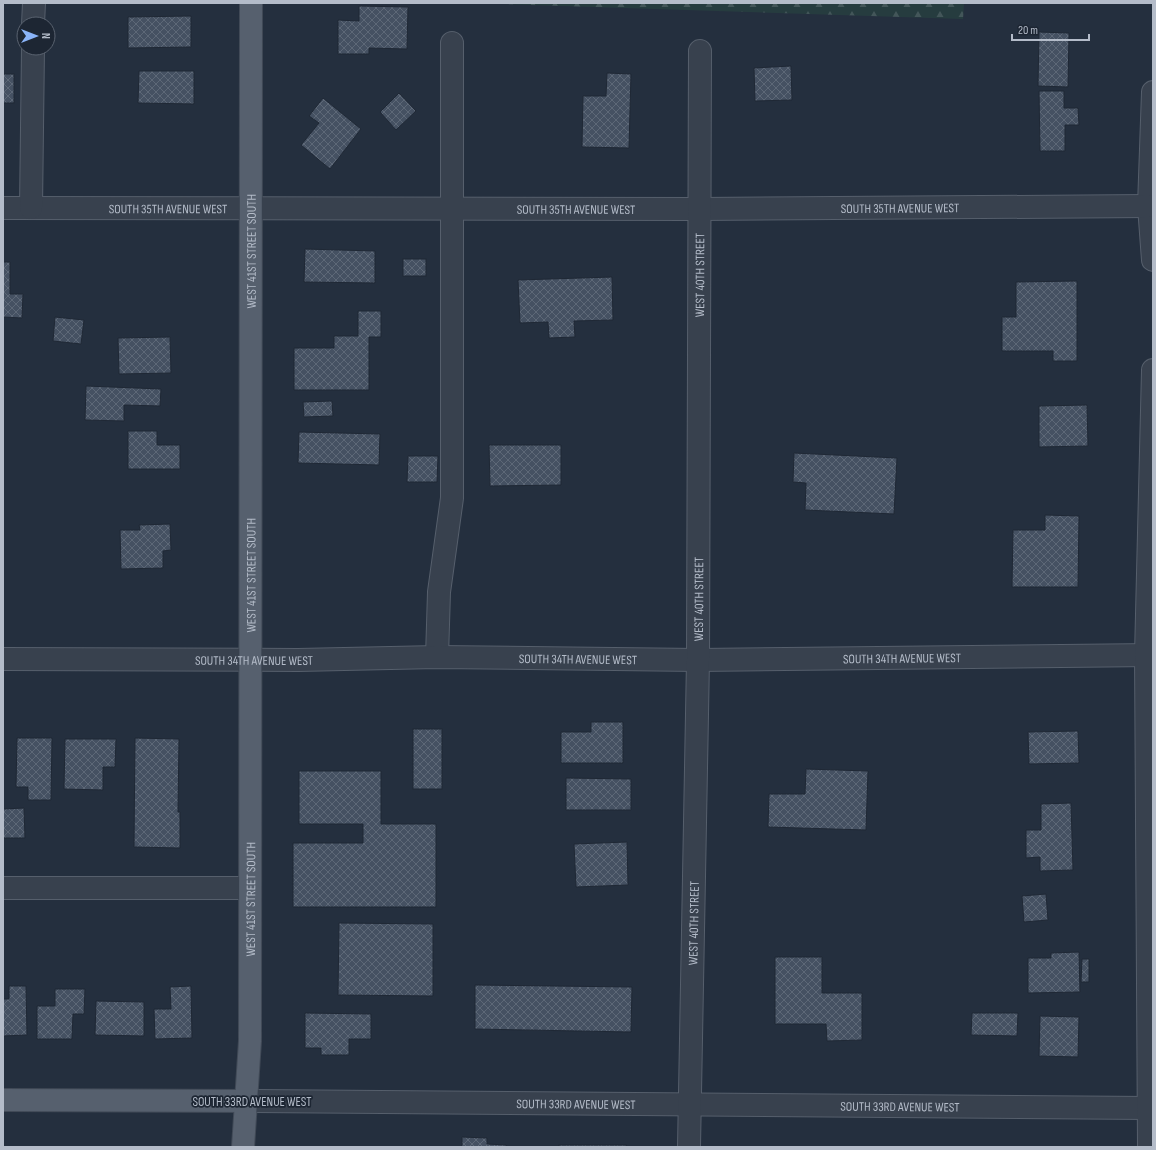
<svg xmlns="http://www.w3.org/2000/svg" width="1156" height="1150" font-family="'Sofia Sans Condensed',sans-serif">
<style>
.forest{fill:url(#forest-firs)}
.building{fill:url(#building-cross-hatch);stroke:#1f2835}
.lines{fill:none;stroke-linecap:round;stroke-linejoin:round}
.minor-casing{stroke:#565f6c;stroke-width:24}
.major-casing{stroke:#414a57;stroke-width:24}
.minor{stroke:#38414e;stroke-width:22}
.major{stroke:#56606e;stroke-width:22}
.labels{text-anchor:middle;stroke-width:3.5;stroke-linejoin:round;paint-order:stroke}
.street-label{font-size:13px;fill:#b4bcc9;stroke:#1d2633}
</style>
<defs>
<pattern id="forest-firs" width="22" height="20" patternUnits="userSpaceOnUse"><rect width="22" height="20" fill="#263c3f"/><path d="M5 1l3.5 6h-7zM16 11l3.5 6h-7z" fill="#435659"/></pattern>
<pattern id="building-cross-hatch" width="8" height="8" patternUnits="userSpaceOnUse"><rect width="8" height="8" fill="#455162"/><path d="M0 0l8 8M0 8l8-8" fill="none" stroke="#5d6877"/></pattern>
</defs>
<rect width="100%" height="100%" fill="#242f3e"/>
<polygon class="forest" points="473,3 964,3 963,19"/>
<g class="building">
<polygon points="359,6 408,7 407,49 369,48 369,54 338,54 338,20 359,21"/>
<polygon points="191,16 191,47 128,48 128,17"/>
<polygon points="1039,32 1069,33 1068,87 1038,86"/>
<polygon points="791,66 792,100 755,101 754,68"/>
<polygon points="139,71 194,71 194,104 138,103"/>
<polygon points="607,73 631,74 629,148 582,147 583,96 606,96"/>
<rect x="3" y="74" width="11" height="29"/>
<polygon points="1039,91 1064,91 1064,108 1078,108 1079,125 1065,125 1065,151 1040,151"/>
<polygon points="399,93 416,111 396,130 380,112"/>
<polygon points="323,98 361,129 330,169 301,145 319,123 309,116"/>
<polygon points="305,249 375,251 375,283 304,282"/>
<rect x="403" y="259" width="23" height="17"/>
<polygon points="3,262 10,262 10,294 23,294 22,318 3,317"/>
<polygon points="612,277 613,320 574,321 575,337 549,338 548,322 520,323 518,280"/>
<polygon points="1077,281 1077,361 1053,361 1053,351 1002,351 1002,317 1016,317 1016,282"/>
<polygon points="358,311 381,311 381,337 369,337 369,390 294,390 294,348 334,348 334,336 358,336"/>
<polygon points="55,317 84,320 81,344 53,341"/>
<polygon points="170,337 171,373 119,374 118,338"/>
<polygon points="86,386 161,389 160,406 124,405 124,421 85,420"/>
<polygon points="332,401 333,416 304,417 303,402"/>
<polygon points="1087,405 1088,446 1039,447 1039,406"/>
<polygon points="128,431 157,431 157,445 180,445 180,469 128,469"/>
<polygon points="299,432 380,434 379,465 298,463"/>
<polygon points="489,445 561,445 561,485 490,486"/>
<polygon points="794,453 897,458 894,514 805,510 806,483 793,482"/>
<polygon points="408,456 438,456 437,482 407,482"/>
<polygon points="1045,515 1079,516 1078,587 1012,587 1013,530 1045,530"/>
<polygon points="170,524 171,550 163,551 163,568 121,569 120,530 140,530 139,525"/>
<polygon points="591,722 623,722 623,763 561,763 561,732 591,732"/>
<rect x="413" y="729" width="29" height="60"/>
<polygon points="1078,731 1079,763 1029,764 1028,732"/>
<polygon points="17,738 52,738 51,800 28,800 28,787 16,787"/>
<polygon points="135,738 179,739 178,812 180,812 180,848 134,847"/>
<polygon points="65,739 116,739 115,767 103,767 103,790 64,789"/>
<polygon points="806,769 868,771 866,830 768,827 769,794 805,794"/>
<polygon points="299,771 381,771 381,824 436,824 436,907 293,907 293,843 363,843 363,824 299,824"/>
<polygon points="566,778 631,779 631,810 566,810"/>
<polygon points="1071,803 1073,870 1040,871 1040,857 1026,858 1026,830 1041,830 1041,804"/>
<polygon points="24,808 25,838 3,838 3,809"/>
<polygon points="627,842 628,885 576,887 574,844"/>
<polygon points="1046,894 1048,920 1024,922 1022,896"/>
<polygon points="339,923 433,924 433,996 338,995"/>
<polygon points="1079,952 1080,992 1028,993 1028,958 1051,958 1051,953"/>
<polygon points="775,957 822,957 822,993 862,993 862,1040 827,1041 826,1024 775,1024"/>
<polygon points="1082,959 1089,959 1089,982 1081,982"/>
<polygon points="475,985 632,987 631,1032 475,1029"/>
<polygon points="9,986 26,986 27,1035 3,1036 3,999 9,999"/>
<polygon points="191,986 192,1038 155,1039 154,1009 171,1009 170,987"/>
<polygon points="55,989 85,989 84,1014 73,1014 72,1039 37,1039 37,1006 55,1006"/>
<polygon points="96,1001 144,1002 144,1036 95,1035"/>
<polygon points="305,1013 371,1014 371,1039 349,1039 349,1055 321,1055 321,1048 305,1048"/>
<polygon points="972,1013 1018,1013 1017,1036 971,1035"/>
<polygon points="1040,1016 1079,1017 1078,1057 1039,1056"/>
<polygon points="462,1137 487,1138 487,1144 506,1145 506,1147 462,1147"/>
<rect x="559" y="1145" width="67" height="2"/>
</g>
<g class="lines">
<defs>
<g id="minor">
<polyline points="33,24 34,3"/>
<polyline points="1153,92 1149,206 1153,260"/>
<path id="s1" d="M 3,208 L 699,209 L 1149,206"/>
<polyline points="31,208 33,48"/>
<polyline points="437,657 439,592 452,498 452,43"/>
<path id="s2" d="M 3,659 L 298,660 L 437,657 L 698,660 L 1153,655"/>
<polyline points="3,888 250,888"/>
<path id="s3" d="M 247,1101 L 1149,1108"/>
<path id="s4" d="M 689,1147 L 698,660 L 700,51"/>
<polyline points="1149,1147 1146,655 1153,370"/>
</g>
<g id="major">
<polyline points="3,1100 247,1101"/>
<path id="s5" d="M 243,1147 L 250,1041 L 251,3"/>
</g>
</defs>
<use href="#minor" class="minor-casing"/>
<use href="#major" class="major-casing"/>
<use href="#minor" class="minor"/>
<use href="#major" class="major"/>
</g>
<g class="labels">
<g class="street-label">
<text dy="5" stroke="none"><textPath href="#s1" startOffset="897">SOUTH 35TH AVENUE WEST</textPath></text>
<text dy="5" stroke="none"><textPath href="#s1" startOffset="165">SOUTH 35TH AVENUE WEST</textPath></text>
<text dy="5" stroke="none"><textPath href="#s1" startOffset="573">SOUTH 35TH AVENUE WEST</textPath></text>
<text dy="5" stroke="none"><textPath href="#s5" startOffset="896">WEST 41ST STREET SOUTH</textPath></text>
<text dy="5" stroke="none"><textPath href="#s4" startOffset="872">WEST 40TH STREET</textPath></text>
<text dy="5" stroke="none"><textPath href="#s5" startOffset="572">WEST 41ST STREET SOUTH</textPath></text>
<text dy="5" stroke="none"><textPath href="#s4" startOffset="548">WEST 40TH STREET</textPath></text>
<text dy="5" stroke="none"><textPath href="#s2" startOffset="575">SOUTH 34TH AVENUE WEST</textPath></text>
<text dy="5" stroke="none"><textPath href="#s2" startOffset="899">SOUTH 34TH AVENUE WEST</textPath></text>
<text dy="5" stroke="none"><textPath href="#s2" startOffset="251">SOUTH 34TH AVENUE WEST</textPath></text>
<text dy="5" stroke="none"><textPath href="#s5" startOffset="248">WEST 41ST STREET SOUTH</textPath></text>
<text dy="5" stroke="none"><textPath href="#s4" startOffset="224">WEST 40TH STREET</textPath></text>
<text x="252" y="1106">SOUTH 33RD AVENUE WEST</text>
<text dy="5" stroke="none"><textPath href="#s3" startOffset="329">SOUTH 33RD AVENUE WEST</textPath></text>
<text dy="5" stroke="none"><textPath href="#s3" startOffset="653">SOUTH 33RD AVENUE WEST</textPath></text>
</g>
</g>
<rect width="1156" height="1150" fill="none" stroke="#b4bcc9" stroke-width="8"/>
<g transform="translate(36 36) rotate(90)"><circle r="19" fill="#1d2633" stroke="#59626f"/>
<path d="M0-3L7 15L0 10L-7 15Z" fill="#8ab4f8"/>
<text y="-6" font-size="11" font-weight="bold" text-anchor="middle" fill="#b4bcc9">N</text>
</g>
<path d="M1012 34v6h77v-6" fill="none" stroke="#b4bcc9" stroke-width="2"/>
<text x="1018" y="34" font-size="12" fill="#b4bcc9" stroke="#1d2633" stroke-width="3" paint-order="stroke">20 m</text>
</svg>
